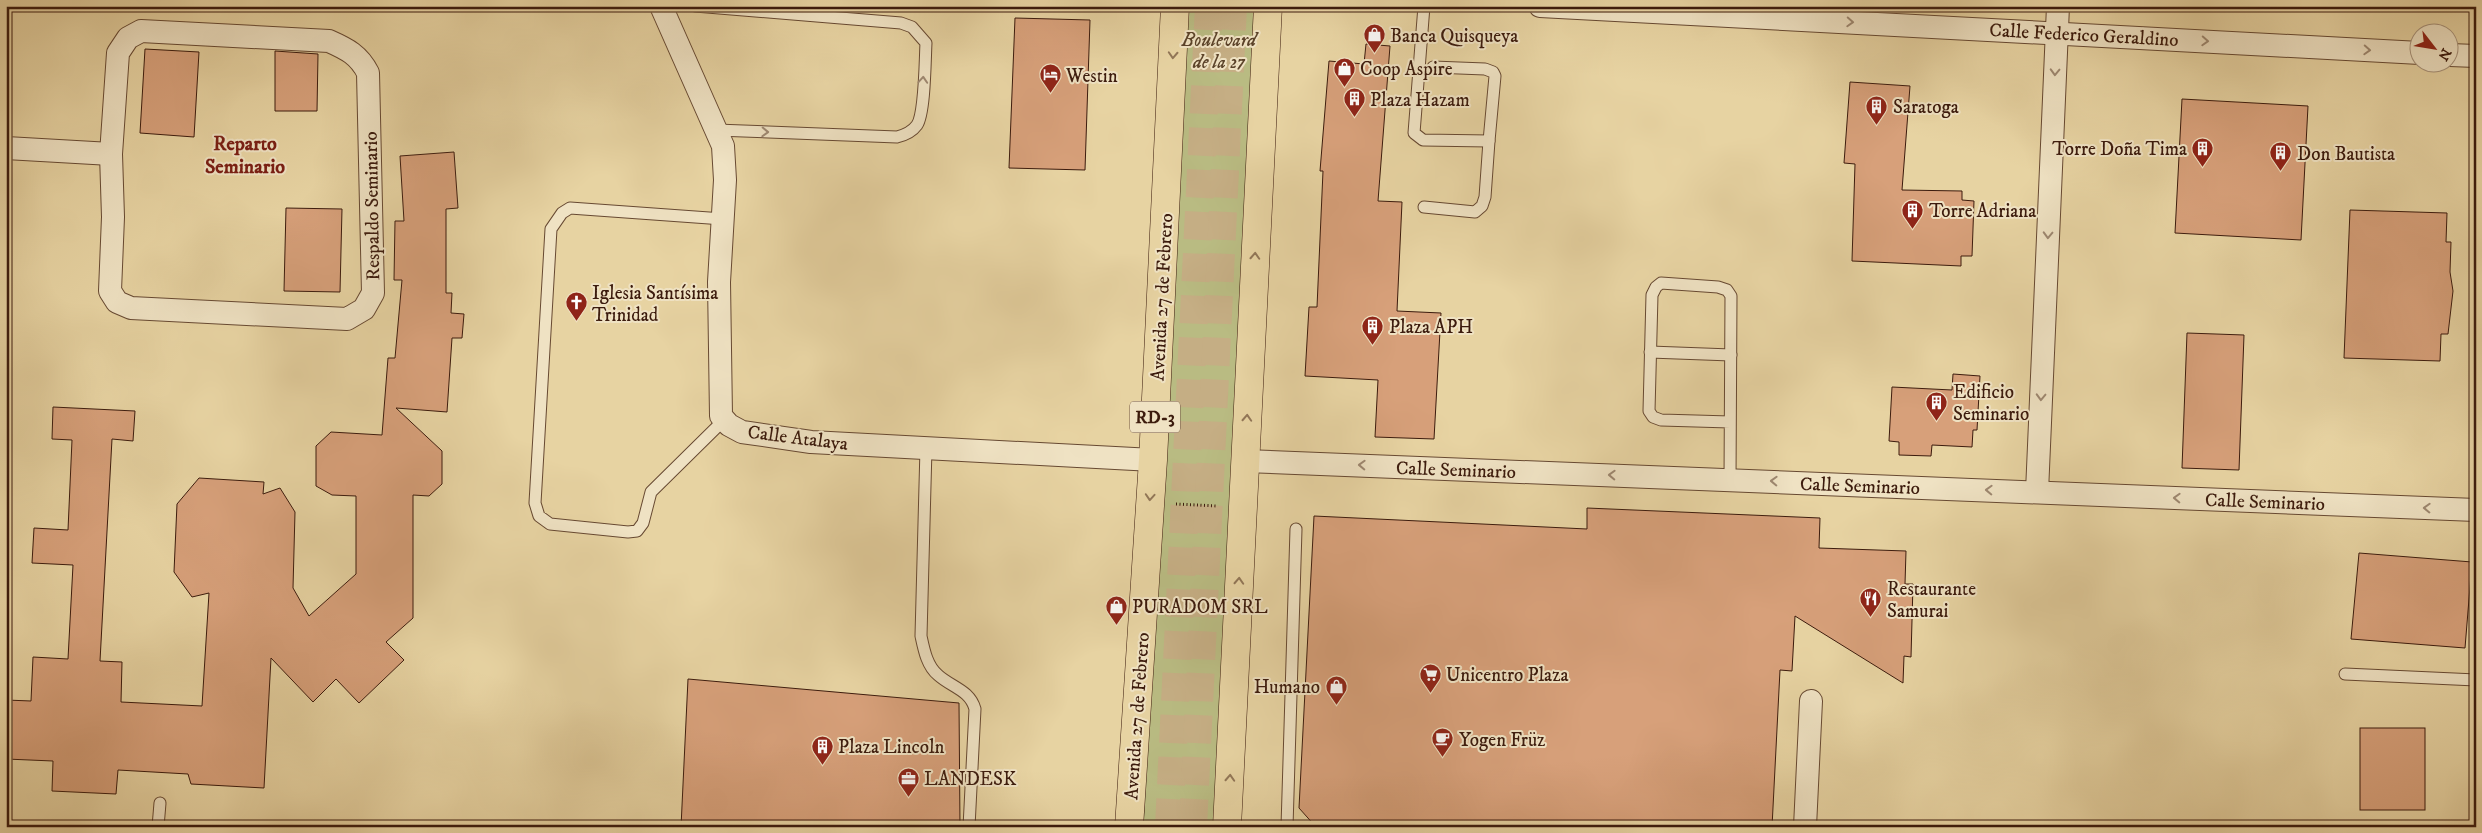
<svg xmlns="http://www.w3.org/2000/svg" width="2482" height="833" font-family="'IM FELL DW Pica',serif">
<style>
.green{fill:#b9bb82;stroke:#7a6b48}
.building{fill:#d7a07a;stroke:#3c1b0d}
.lines{fill:none;stroke-linecap:round;stroke-linejoin:round}
.motorway-tunnel{stroke:#c5ae84;stroke-width:28;stroke-dasharray:28 14;stroke-linecap:butt}
.service-casing{stroke:#674932;stroke-width:13}
.minor-casing{stroke:#674932;stroke-width:24}
.primary-casing{stroke:#3c1b0d;stroke-width:29}
.path{stroke:#3c1b0d;stroke-width:3;stroke-dasharray:1 2.5;stroke-linecap:butt}
.service{stroke:#efe2c3;stroke-width:11}
.minor{stroke:#efe2c3;stroke-width:22}
.primary{stroke:#e7d3a2;stroke-width:28}
.oneway{stroke:#9e8871}
.oneway2{stroke:#927758}
.labels{text-anchor:middle;stroke-width:4;stroke-linejoin:round;paint-order:stroke}
.shield{fill:#efe2c3;stroke:#725744;stroke-width:1}
.shield-label{font-size:18px;font-weight:bold;fill:#3c1b0d}
.street-label{font-size:19px;fill:#3c1b0d;stroke:#efe2c3}
.poi-label{font-size:19px;fill:#3c1b0d;stroke:#efe2c3;text-anchor:start}
.park-label{font-size:19px;font-style:italic;fill:#5b432a;stroke:#efe2c3}
.neighbourhood-label{font-size:20px;font-weight:bold;fill:#7a1f14;stroke:#efe2c3}
</style>
<rect width="100%" height="100%" fill="#e7d3a2"/>
<filter id="stains"><feTurbulence type="fractalNoise" baseFrequency=".004" numOctaves="4"/><feColorMatrix values="0 0 0 0 .2 0 0 0 0 .09 0 0 0 0 .02 0 0 0 .5 -.17"/></filter>
<radialGradient id="worn" r=".72"><stop offset=".6" stop-color="#630" stop-opacity="0"/><stop offset="1" stop-color="#630" stop-opacity=".3"/></radialGradient>
<polygon class="green" points="1184,6 1258,6 1215,827 1143,827"/>
<g class="building">
<polygon points="1015,18 1090,20 1085,170 1009,168"/>
<polygon points="1366,44 1390,46 1378,201 1402,202 1397,311 1441,313 1434,439 1375,437 1378,380 1305,376 1309,307 1317,307 1323,171 1320,171 1329,61 1364,64"/>
<polygon points="145,49 199,52 194,137 140,133"/>
<polygon points="275,51 318,54 317,111 275,111"/>
<polygon points="1850,82 1910,86 1902,190 1962,191 1962,200 1974,201 1972,256 1961,256 1961,266 1852,261 1855,164 1844,163"/>
<polygon points="2182,99 2308,106 2301,240 2175,233"/>
<polygon points="454,152 458,208 446,209 446,293 452,293 451,313 464,314 462,338 452,338 447,412 396,408 442,451 442,484 429,496 413,495 413,618 386,642 404,660 359,703 336,679 313,702 271,658 264,788 191,784 188,774 118,770 116,794 52,791 53,761 6,759 6,700 31,701 33,657 68,659 73,565 32,563 34,528 68,530 72,440 52,439 53,407 135,411 133,441 112,439 100,661 122,662 121,702 202,706 209,593 192,597 174,572 177,504 199,478 264,482 263,494 280,488 295,512 293,588 309,616 356,574 356,496 332,495 316,486 316,446 331,432 382,435 388,358 395,358 402,280 394,280 395,221 404,221 400,156"/>
<polygon points="286,208 342,209 340,292 284,291"/>
<polygon points="2350,210 2447,213 2446,242 2451,242 2450,272 2453,291 2448,334 2441,334 2440,361 2344,358"/>
<polygon points="2187,333 2244,335 2239,470 2182,468"/>
<polygon points="1953,374 1980,376 1977,430 1973,430 1972,447 1932,445 1931,456 1899,455 1899,442 1889,441 1892,387 1952,390"/>
<polygon points="1587,508 1820,518 1819,548 1906,551 1905,584 1913,584 1911,657 1904,656 1903,683 1795,616 1792,671 1780,670 1772,827 1316,827 1299,808 1314,516 1587,529"/>
<polygon points="2359,553 2472,562 2465,648 2351,639"/>
<polygon points="688,679 959,703 960,827 681,827"/>
<rect x="2360" y="728" width="65" height="82"/>
</g>
<g class="lines">
<g class="motorway-tunnel">
<polyline points="1169,827 1209,6"/>
<polyline points="1193,827 1233,6"/>
</g>
<defs>
<g id="service">
<path d="M 695,6 L 901,23 L 912,27 L 926,43 C 925,60 925,113 917,125 C 912,132 905,135 897,137 L 716,130"/>
<polyline points="1424,6 1414,133 1423,140 1489,141 1495,76 1493,72 1485,69 1433,67"/>
<polyline points="1424,207 1475,212 1482,206 1485,197 1489,141"/>
<polyline points="723,219 570,208 562,213 551,229 535,503 539,516 550,524 628,532 637,531 643,523 651,492 724,420"/>
<polyline points="1650,352 1731,355"/>
<path d="M 926,448 L 921,636 C 924,650 927,666 938,675 C 951,687 970,690 975,709 L 969,827"/>
<polyline points="1730,480 1731,296 1727,290 1718,287 1661,283 1656,287 1652,295 1649,411 1653,417 1661,420 1730,422"/>
<polyline points="2345,674 2476,680"/>
<polyline points="158,827 160,803"/>
<polyline points="1287,827 1296,529"/>
</g>
<g id="minor">
<polyline points="661,6 723,146 725,180 719,282 721,416 729,425 742,432 811,442 1153,460"/>
<polyline points="1540,6 2420,53"/>
<path d="M 141,31 L 329,41 C 347,49 359,55 368,73 L 373,293 L 364,309 L 347,319 L 131,308 L 117,302 L 110,291 L 113,217 L 111,154 L 118,53 L 128,38 Z"/>
<polyline points="2450,55 2476,56"/>
<polyline points="6,148 111,154"/>
<polyline points="1245,461 2476,510"/>
<polyline points="2037,492 2058,6"/>
<polyline points="1805,827 1811,701"/>
</g>
<g id="primary">
<polyline points="1129,827 1153,460 1175,6"/>
<polyline points="1227,827 1268,6"/>
</g>
</defs>
<use href="#service" class="service-casing"/>
<use href="#minor" class="minor-casing"/>
<use href="#primary" class="primary-casing"/>
<polyline class="path" points="1176,504 1217,506"/>
<use href="#service" class="service"/>
<use href="#minor" class="minor"/>
<use href="#primary" class="primary"/>
</g>
<defs><path id="oneway-chevron" d="M-2-3.5L2.5 0L-2 3.5" fill="none" stroke-width="1.6" stroke-linecap="round" stroke-linejoin="round" transform="scale(1.25)"/></defs>
<g class="oneway">
<use href="#oneway-chevron" transform="translate(1850 22) rotate(3)"/>
<use href="#oneway-chevron" transform="translate(2205 41) rotate(3)"/>
<use href="#oneway-chevron" transform="translate(2367 50) rotate(3)"/>
<use href="#oneway-chevron" transform="translate(2055 72) rotate(92)"/>
<use href="#oneway-chevron" transform="translate(923 80) rotate(-86)"/>
<use href="#oneway-chevron" transform="translate(765 132) rotate(2)"/>
<use href="#oneway-chevron" transform="translate(2048 235) rotate(92)"/>
<use href="#oneway-chevron" transform="translate(2041 397) rotate(92)"/>
<use href="#oneway-chevron" transform="translate(1362 465) rotate(-178)"/>
<use href="#oneway-chevron" transform="translate(1612 475) rotate(-178)"/>
<use href="#oneway-chevron" transform="translate(1774 481) rotate(-178)"/>
<use href="#oneway-chevron" transform="translate(1989 490) rotate(-178)"/>
<use href="#oneway-chevron" transform="translate(2177 498) rotate(-178)"/>
<use href="#oneway-chevron" transform="translate(2427 508) rotate(-178)"/>
</g>
<g class="oneway2">
<use href="#oneway-chevron" transform="translate(1173 55) rotate(93)"/>
<use href="#oneway-chevron" transform="translate(1255 256) rotate(-87)"/>
<use href="#oneway-chevron" transform="translate(1247 418) rotate(-87)"/>
<use href="#oneway-chevron" transform="translate(1150 497) rotate(94)"/>
<use href="#oneway-chevron" transform="translate(1239 581) rotate(-87)"/>
<use href="#oneway-chevron" transform="translate(1230 778) rotate(-87)"/>
</g>
<defs>
<symbol id="shop-pin" viewBox="-11 -11 22 30"><path d="M0 17L-7.5 6A9.5 9.5 0 1 1 7.5 6Z" fill="#8f2418" stroke="#efe2c3"/><path d="M-5-2.5h2.3a2.7 3.5 0 0 1 5.4 0H5L5.5 6h-11ZM-1.5-2.5h3a1.5 2.3 0 0 0-3 0Z" fill="#fff"/></symbol>
<symbol id="hotel-pin" viewBox="-11 -11 22 30"><path d="M0 17L-7.5 6A9.5 9.5 0 1 1 7.5 6Z" fill="#8f2418" stroke="#efe2c3"/><path d="M-6-4.5h1.5V1H6V5H4.5V3h-9V5H-6ZM-4 0a1.8 1.8 0 1 1 3.6 0ZM.5 0V-2.5h3Q6-2.5 6 0Z" fill="#fff"/></symbol>
<symbol id="building-pin" viewBox="-11 -11 22 30"><path d="M0 17L-7.5 6A9.5 9.5 0 1 1 7.5 6Z" fill="#8f2418" stroke="#efe2c3"/><path d="M-4-6H4V6H1V3H-1V6H-4ZM-2.5-4.3h1.7v1.8h-1.7ZM.8-4.3h1.7v1.8H.8ZM-2.5-1h1.7V.8h-1.7ZM.8-1h1.7V.8H.8Z" fill="#fff"/></symbol>
<symbol id="church-pin" viewBox="-11 -11 22 30"><path d="M0 17L-7.5 6A9.5 9.5 0 1 1 7.5 6Z" fill="#8f2418" stroke="#efe2c3"/><path d="M-1.2-6h2.4v3.5h3.3v2.4h-3.3V6h-2.4V-.1h-3.3v-2.4h3.3Z" fill="#fff"/></symbol>
<symbol id="restaurant-pin" viewBox="-11 -11 22 30"><path d="M0 17L-7.5 6A9.5 9.5 0 1 1 7.5 6Z" fill="#8f2418" stroke="#efe2c3"/><path d="M-5-6h1v4h1v-4h1v4h1v-4h1v5L-1.5 .5V6h-2V.5L-5-1ZM5-6V6H3V1.5H1.5Q1.5-4 5-6Z" fill="#fff"/></symbol>
<symbol id="supermarket-pin" viewBox="-11 -11 22 30"><path d="M0 17L-7.5 6A9.5 9.5 0 1 1 7.5 6Z" fill="#8f2418" stroke="#efe2c3"/><path d="M-6-5.5h2.5l.6 2H6L4.5 2H-2.5L-4.4-4H-6ZM-1.5 3.2a1.3 1.3 0 1 0 .1 0ZM3 3.2a1.3 1.3 0 1 0 .1 0Z" fill="#fff"/></symbol>
<symbol id="cafe-pin" viewBox="-11 -11 22 30"><path d="M0 17L-7.5 6A9.5 9.5 0 1 1 7.5 6Z" fill="#8f2418" stroke="#efe2c3"/><path d="M-5.5-4.5H6V0H3Q3 3.5 0 3.5H-2.5Q-5.5 3.5-5.5 0ZM3-3.2v2h1.7v-2ZM-6 4.5H4V6H-6Z" fill="#fff"/></symbol>
<symbol id="office-pin" viewBox="-11 -11 22 30"><path d="M0 17L-7.5 6A9.5 9.5 0 1 1 7.5 6Z" fill="#8f2418" stroke="#efe2c3"/><path d="M-6-3h4V-5.5h4V-3h4V5H-6ZM-1-4.5V-3h2v-1.5ZM-6 0V1H6V0Z" fill="#fff"/></symbol>
</defs>
<g fill-rule="evenodd">
<use href="#shop-pin" x="1362" y="22" width="25" height="34"/>
<use href="#shop-pin" x="1332" y="56" width="25" height="34"/>
<use href="#hotel-pin" x="1038" y="62" width="25" height="34"/>
<use href="#building-pin" x="1342" y="86" width="25" height="34"/>
<use href="#building-pin" x="1864" y="94" width="25" height="34"/>
<use href="#building-pin" x="2190" y="136" width="25" height="34"/>
<use href="#building-pin" x="2268" y="140" width="25" height="34"/>
<use href="#building-pin" x="1900" y="198" width="25" height="34"/>
<use href="#church-pin" x="564" y="290" width="25" height="34"/>
<use href="#building-pin" x="1360" y="314" width="25" height="34"/>
<use href="#building-pin" x="1924" y="390" width="25" height="34"/>
<use href="#restaurant-pin" x="1858" y="586" width="25" height="34"/>
<use href="#shop-pin" x="1104" y="594" width="25" height="34"/>
<use href="#supermarket-pin" x="1418" y="662" width="25" height="34"/>
<use href="#shop-pin" x="1324" y="674" width="25" height="34"/>
<use href="#cafe-pin" x="1430" y="726" width="25" height="34"/>
<use href="#building-pin" x="810" y="734" width="25" height="34"/>
<use href="#office-pin" x="896" y="766" width="25" height="34"/>
</g>
<g class="labels">
<rect class="shield" x="1130" y="401.5" width="50" height="31" rx="4"/>
<g class="shield-label">
<text x="1155" y="423">RD-3</text>
</g>
<g class="street-label">
<text transform="translate(2084 34) rotate(3)" y="7">Calle Federico Geraldino</text>
<text transform="translate(371 206) rotate(-91)" y="7">Respaldo Seminario</text>
<text transform="translate(1161 297) rotate(-87)" y="7">Avenida 27 de Febrero</text>
<text transform="translate(798 437) rotate(7)" y="7">Calle Atalaya</text>
<text transform="translate(1456 469) rotate(2)" y="7">Calle Seminario</text>
<text transform="translate(1860 485) rotate(2)" y="7">Calle Seminario</text>
<text transform="translate(2265 501) rotate(2)" y="7">Calle Seminario</text>
<text transform="translate(1136 716) rotate(-86)" y="7">Avenida 27 de Febrero</text>
</g>
<g class="poi-label">
<text x="1390" y="42">Banca Quisqueya</text>
<text x="1360" y="75">Coop Aspire</text>
<text x="1066" y="82">Westin</text>
<text x="1370" y="106">Plaza Hazam</text>
<text x="1893" y="113">Saratoga</text>
<text x="2187" y="155" text-anchor="end">Torre Doña Tima</text>
<text x="2297" y="160">Don Bautista</text>
<text x="1929" y="217">Torre Adriana</text>
<text x="592" y="299">Iglesia Santísima<tspan x="592" dy="22">Trinidad</tspan></text>
<text x="1389" y="333">Plaza APH</text>
<text x="1953" y="398">Edificio<tspan x="1953" dy="22">Seminario</tspan></text>
<text x="1887" y="595">Restaurante<tspan x="1887" dy="22">Samurai</tspan></text>
<text x="1132" y="613">PURADOM SRL</text>
<text x="1446" y="681">Unicentro Plaza</text>
<text x="1320" y="693" text-anchor="end">Humano</text>
<text x="1459" y="746">Yogen Früz</text>
<text x="838" y="753">Plaza Lincoln</text>
<text x="924" y="785">LANDESK</text>
</g>
<g class="park-label">
<text x="1219" y="46">Boulevard<tspan x="1219" dy="22">de la 27</tspan></text>
</g>
<g class="neighbourhood-label">
<text x="245" y="150">Reparto<tspan x="245" dy="23">Seminario</tspan></text>
</g>
</g>
<rect width="2482" height="833" fill="none" stroke="#e7d3a2" stroke-width="25"/>
<rect x="8" y="8" width="2467" height="818" fill="none" stroke="#3c1b0d" stroke-width="2.5"/>
<rect x="12" y="12" width="2457" height="808" fill="none" stroke="#3c1b0d"/>
<g transform="translate(2434 48) rotate(121)"><circle r="24" fill="#efe2c3" stroke="#a7927a"/>
<path d="M0-4L9 19L0 12L-9 19Z" fill="#8f2418"/>
<text y="-8" font-size="14" font-weight="bold" text-anchor="middle" fill="#3c1b0d">N</text>
</g>
<rect width="100%" height="100%" filter="url(#stains)"/>
<rect width="100%" height="100%" fill="url(#worn)"/>
</svg>
